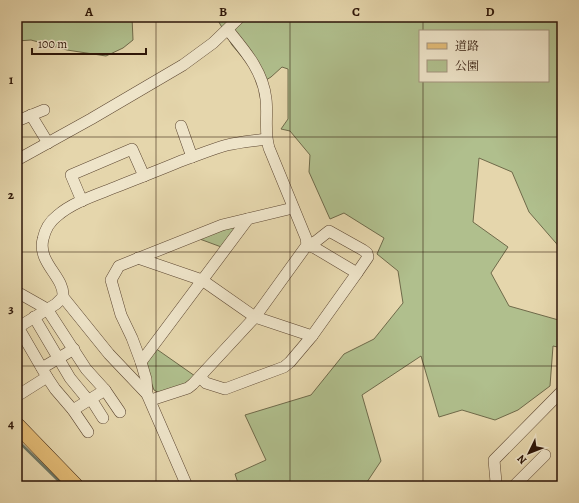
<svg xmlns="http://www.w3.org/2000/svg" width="579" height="503" font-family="Alegreya,'Noto Serif JP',serif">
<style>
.green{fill:#b0bf8d;stroke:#6f6a4a;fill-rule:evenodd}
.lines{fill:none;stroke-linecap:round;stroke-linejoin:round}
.stream{stroke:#6d7866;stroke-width:2.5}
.minor-casing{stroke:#5c4631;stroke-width:12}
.major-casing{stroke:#2e1608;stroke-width:16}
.minor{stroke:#eee4c9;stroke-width:11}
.major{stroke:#e2bb76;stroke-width:15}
.grid{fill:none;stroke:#2e1608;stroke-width:1;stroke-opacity:0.55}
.neatline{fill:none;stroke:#2e1608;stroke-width:1.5}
.grid-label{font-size:13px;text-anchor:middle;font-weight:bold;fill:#2e1608}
</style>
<rect width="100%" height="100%" fill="#e5d6ac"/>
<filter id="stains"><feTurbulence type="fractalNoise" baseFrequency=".005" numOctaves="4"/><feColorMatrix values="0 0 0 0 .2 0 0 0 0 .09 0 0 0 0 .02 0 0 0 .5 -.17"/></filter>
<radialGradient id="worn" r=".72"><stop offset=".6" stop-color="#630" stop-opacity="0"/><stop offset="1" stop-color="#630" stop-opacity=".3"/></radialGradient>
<g class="green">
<polygon points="17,17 132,17 133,40 123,48 106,56 67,50 31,40 17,41"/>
<path d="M 216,17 L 562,17 L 562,250 L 529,212 L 512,172 L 479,158 L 473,222 L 508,247 L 491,273 L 509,306 L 562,321 L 562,348 L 553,346 L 550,386 L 518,410 L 495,420 L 462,410 L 439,417 L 421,356 L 362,395 L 381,461 L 367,482 L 372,486 L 239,486 L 235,474 L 266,460 L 245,415 L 311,395 L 344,354 L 374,339 L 403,303 L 398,271 L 377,254 L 384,238 L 344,213 L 330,219 L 309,172 L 310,155 L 290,131 L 281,129 L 288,119 L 288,69 L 282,67 L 271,77 L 266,80 L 259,77 L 232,45 ZM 420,31 L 548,31 L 548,81 L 420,81 Z"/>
<polygon points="237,223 224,248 197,238"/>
<polygon points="155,348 195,376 188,384 159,393 154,390 145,366"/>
</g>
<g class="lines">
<polyline class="stream" points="17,440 64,486"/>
<defs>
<g id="minor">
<polyline points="31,115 48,143"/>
<polyline points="17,121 44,110"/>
<polyline points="181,126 192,157"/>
<polyline points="17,160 91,119 183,65 213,43 240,17"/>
<polyline points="82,201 71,175 132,149 144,176"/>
<polyline points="307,245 315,242 329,231 363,250 367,253 368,257 357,273"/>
<polyline points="138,258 202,280 255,317 312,336"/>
<polyline points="17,292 47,309 86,369 105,390 73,410 55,389 47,377"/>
<polyline points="34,317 70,378 88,400"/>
<polyline points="17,328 56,304 63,297"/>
<polyline points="141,362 248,219"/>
<polyline points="42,368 74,349"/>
<polyline points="200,377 206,383 225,389 284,367 290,362 312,336 357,273 315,248 307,245"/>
<polyline points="105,390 120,412"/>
<polyline points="147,394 146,379 141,362 132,338 121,315 111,280 119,266 222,225 293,208"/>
<polyline points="17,396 47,377 18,327"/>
<polyline points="91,399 103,418"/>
<path d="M 151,400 L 188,388 L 193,384 L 255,317 L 307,245 L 306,238 L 269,148 C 264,132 268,115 266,99 C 263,71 245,51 228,30"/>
<polyline points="73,410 88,432"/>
<path d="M 187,486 L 147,394 L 109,354 L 63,297 C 65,277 37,263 43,239 C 45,230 49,222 57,216 C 73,202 96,195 116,187 C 138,178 160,170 181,161 C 196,156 212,149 227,145 C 240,142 253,141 266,139"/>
<polyline points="493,486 496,482 494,460 562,391"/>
<polyline points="514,486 545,455"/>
</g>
<polyline id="major" points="17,425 76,486"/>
</defs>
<use href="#minor" class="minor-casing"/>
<use href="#major" class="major-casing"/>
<use href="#minor" class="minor"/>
<use href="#major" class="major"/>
</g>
<path class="grid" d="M 156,17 L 156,486M 290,17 L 290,486M 423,17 L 423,31M 423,81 L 423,486M 17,137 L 562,137M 17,252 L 562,252M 17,366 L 562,366"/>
<rect width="579" height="503" fill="none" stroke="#e5d6ac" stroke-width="44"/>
<rect x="419" y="30" width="130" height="52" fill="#eee4c9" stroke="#a1927c"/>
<rect x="427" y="43" width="20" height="6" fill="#e2bb76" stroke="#a1927c"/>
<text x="455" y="50" font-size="12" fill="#2e1608">道路</text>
<rect x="427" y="60" width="20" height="12" fill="#b0bf8d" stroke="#a1927c"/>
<text x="455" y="70" font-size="12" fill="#2e1608">公園</text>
<g transform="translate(529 453) rotate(227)" stroke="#eee4c9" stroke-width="3" paint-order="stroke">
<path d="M0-3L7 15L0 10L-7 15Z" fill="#2e1608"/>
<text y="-6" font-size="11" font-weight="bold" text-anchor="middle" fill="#2e1608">N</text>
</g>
<path d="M32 48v6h114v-6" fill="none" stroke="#2e1608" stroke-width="2"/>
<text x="38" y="48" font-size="12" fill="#2e1608" stroke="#eee4c9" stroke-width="3" paint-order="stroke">100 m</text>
<rect x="22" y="22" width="535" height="459" class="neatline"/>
<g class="grid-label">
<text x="89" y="16">A</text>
<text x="223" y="16">B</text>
<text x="356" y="16">C</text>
<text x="490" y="16">D</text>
<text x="11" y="84">1</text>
<text x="11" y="199">2</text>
<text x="11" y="313">3</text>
<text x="11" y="428">4</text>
</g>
<rect width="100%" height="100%" filter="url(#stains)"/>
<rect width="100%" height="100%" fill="url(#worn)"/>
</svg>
